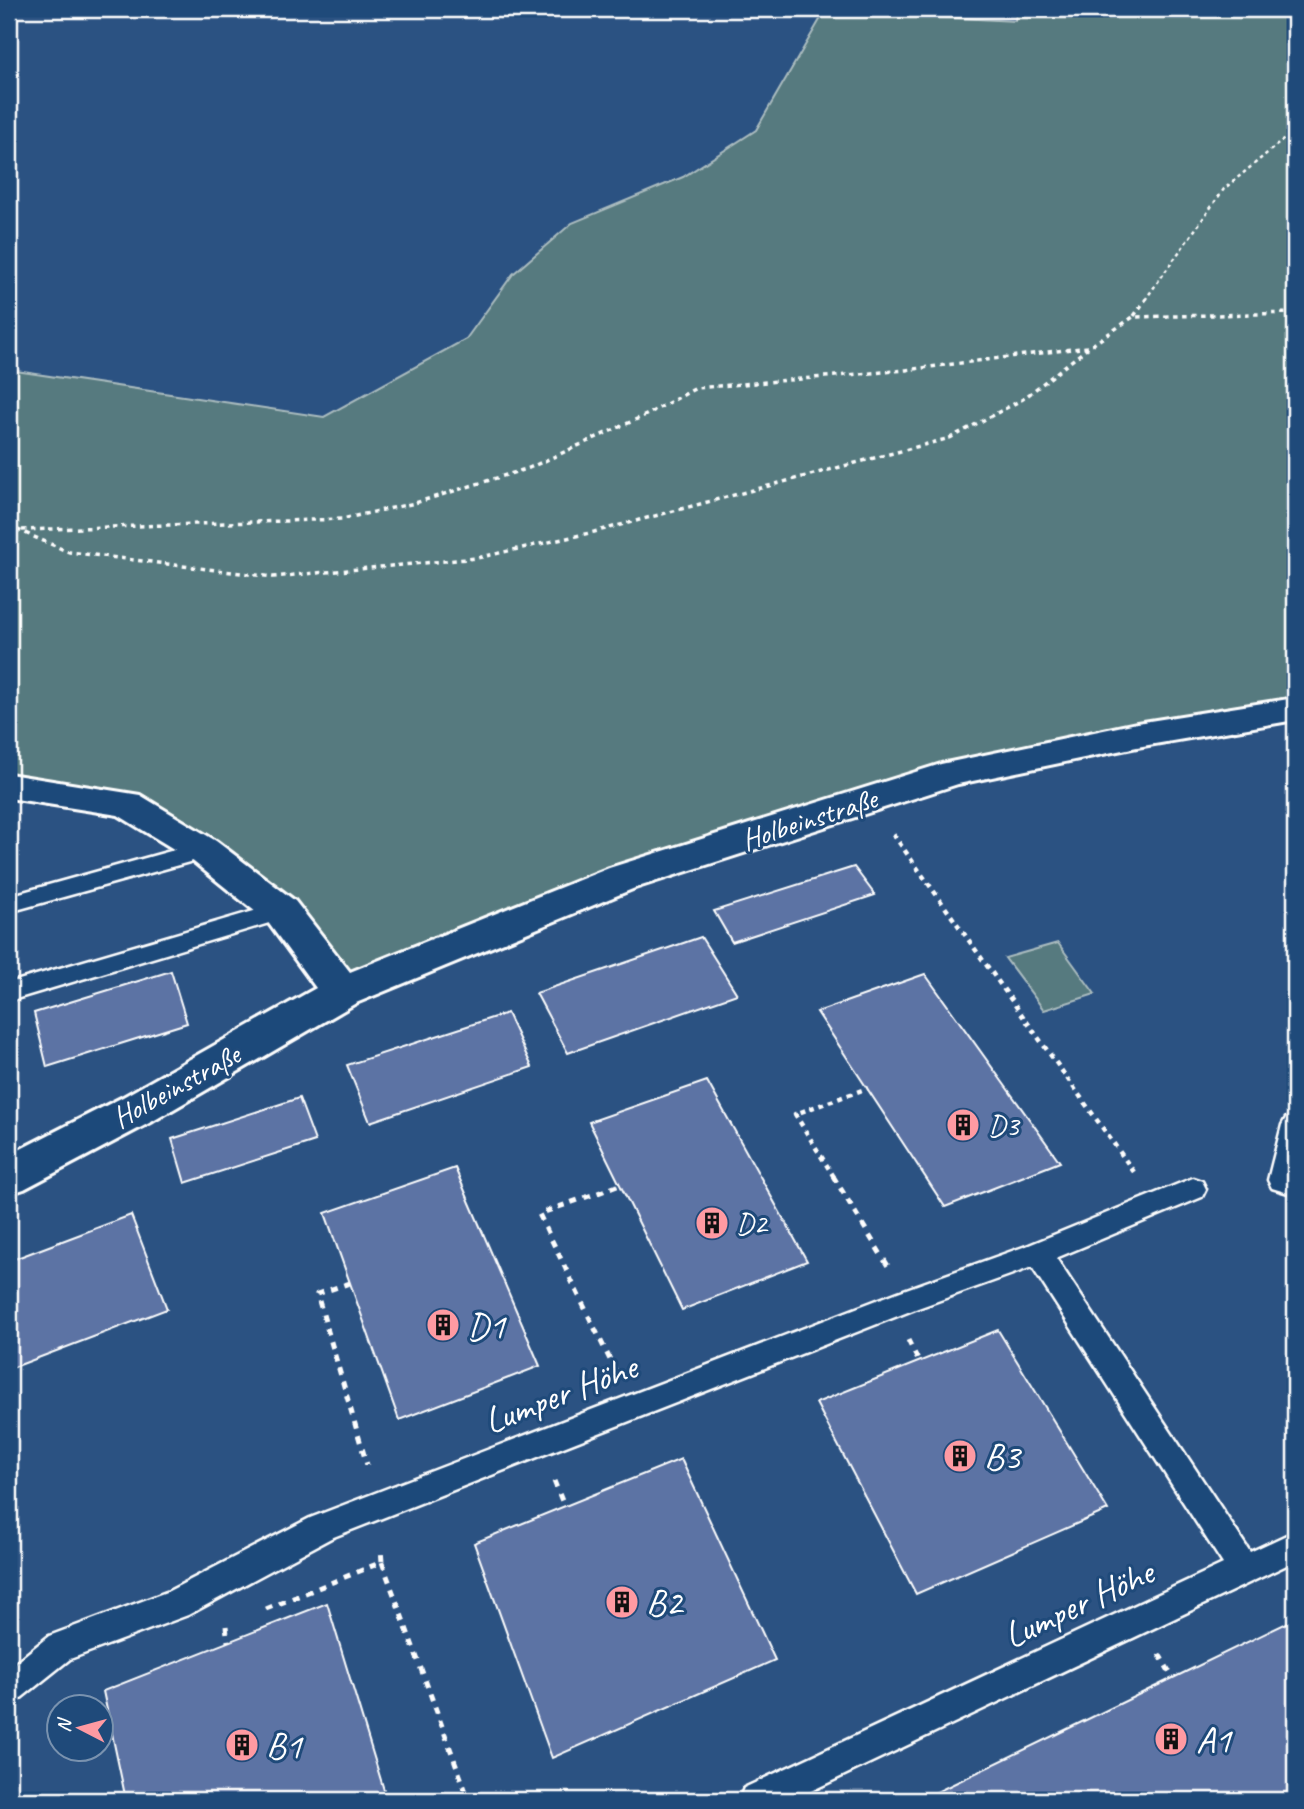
<svg xmlns="http://www.w3.org/2000/svg" width="1304" height="1809" font-family="Caveat,sans-serif">
<style>
.green{fill:#577a7f;stroke:#abbcbf;stroke-width:2}
.building{fill:#5c73a4;stroke:#fff;stroke-width:2}
.lines{fill:none;stroke-linecap:round;stroke-linejoin:round}
.lane-casing{stroke:#fff;stroke-width:5}
.street-casing{stroke:#fff;stroke-width:6}
.path-far3{stroke:#fff;stroke-width:2.5;stroke-dasharray:3.5 3.5;stroke-linecap:butt}
.path-far2{stroke:#fff;stroke-width:3.5;stroke-dasharray:4.5 4.5;stroke-linecap:butt}
.path-far1{stroke:#fff;stroke-width:4.5;stroke-dasharray:5 5;stroke-linecap:butt}
.path{stroke:#fff;stroke-width:5;stroke-dasharray:7 7;stroke-linecap:butt}
.lane{fill:#1f4a7a;fill-rule:evenodd}
.street{fill:#1f4a7a;fill-rule:evenodd}
.labels{text-anchor:middle;stroke-width:6;stroke-linejoin:round;paint-order:stroke}
.street-label{font-size:30px;fill:#fff;stroke:#1f4a7a}
.poi-label{font-size:30px;fill:#fff;stroke:#1f4a7a;text-anchor:start}
.near-poi-label{font-size:37px;fill:#fff;stroke:#1f4a7a;text-anchor:start}
.near-street-label{font-size:37px;fill:#fff;stroke:#1f4a7a}
</style>
<rect width="100%" height="100%" fill="#2b5282"/>
<filter id="ink" filterUnits="userSpaceOnUse"><feTurbulence type="fractalNoise" baseFrequency=".0143" numOctaves="2"/><feDisplacementMap in="SourceGraphic" scale="14" xChannelSelector="R" yChannelSelector="G"/><feConvolveMatrix kernelMatrix="1 2 1 2 8 2 1 2 1" color-interpolation-filters="sRGB"/></filter>
<g filter="url(#ink)">
<g class="green">
<polygon points="1017,9 1295,9 1295,709 1137,735 954,773 342,992 281,911 127,804 9,786 9,370 324,417 466,339 513,274 572,223 683,177 756,130 825,11 1015,21"/>
<polygon points="1058,943 1095,994 1044,1010 1005,958"/>
</g>
<g class="building">
<polygon points="854,867 875,895 732,942 714,911"/>
<polygon points="701,937 737,994 568,1053 536,993"/>
<polygon points="171,971 187,1023 47,1067 34,1013"/>
<polygon points="925,974 1060,1162 945,1207 817,1012"/>
<polygon points="507,1013 532,1067 370,1122 347,1065"/>
<polygon points="707,1081 807,1261 682,1310 589,1122"/>
<polygon points="299,1098 315,1141 185,1183 172,1139"/>
<polygon points="455,1168 540,1366 399,1420 325,1213"/>
<polygon points="131,1215 167,1309 9,1369 9,1261"/>
<polygon points="998,1330 1108,1510 916,1594 816,1403"/>
<polygon points="681,1459 775,1660 552,1758 474,1543"/>
<polygon points="327,1603 387,1800 126,1800 103,1691"/>
<polygon points="1295,1619 1295,1800 920,1800 1173,1678"/>
</g>
<g class="lines">
<defs>
<g id="lane">
<polygon points="203,842 211,844 214,850 211,856 9,912 9,896"/>
<polygon points="281,903 289,905 292,911 289,917 9,1001 9,983"/>
<polygon points="1295,1115 1295,1195 1272,1188 1268,1180 1282,1125 1286,1118"/>
<polygon points="1193,1178 1202,1181 1206,1189 1202,1197 1056,1258 1250,1552 1295,1531 1295,1561 792,1800 739,1800 744,1788 1223,1564 1032,1267 918,1308 331,1538 188,1615 70,1659 20,1699 9,1704 9,1668 49,1636 169,1591 310,1518 898,1292 1029,1245"/>
</g>
<polygon id="street" points="1295,698 1295,720 1137,747 958,784 635,888 356,1003 153,1121 24,1189 9,1194 9,1155 123,1097 316,988 267,921 190,859 118,815 9,798 9,774 140,795 216,841 295,901 350,972 609,868 941,764 1137,723"/>
</defs>
<use href="#lane" class="lane-casing"/>
<use href="#street" class="street-casing"/>
<g class="path-far3">
<polyline points="749,9 821,17"/>
<polyline points="1145,300 1224,189 1295,130"/>
</g>
<g class="path-far2">
<polyline points="1134,316 1146,299"/>
<polyline points="22,530 342,519 415,503 529,468 646,415 696,388 906,370 1088,347"/>
<polyline points="9,534 18,530 69,552 273,577 477,558 594,532 950,438 1023,399 1089,347 1133,317 1295,313"/>
</g>
<g class="path-far1">
<polyline points="893,834 1134,1172"/>
<polyline points="834,1177 795,1114 868,1088"/>
</g>
<g class="path">
<polyline points="833,1176 888,1266"/>
<polyline points="350,1283 317,1294 367,1465"/>
<polyline points="908,1340 919,1362"/>
<polyline points="616,1372 539,1214 620,1185"/>
<polyline points="554,1481 564,1506"/>
<polyline points="382,1562 469,1800"/>
<polyline points="266,1609 382,1562 381,1549"/>
<polyline points="226,1626 228,1642"/>
<polyline points="1159,1654 1173,1678"/>
</g>
<use href="#lane" class="lane"/>
<use href="#street" class="street"/>
</g>
</g>
<defs>
<symbol id="building-disc" viewBox="-11 -11 22 22"><circle r="9.5" fill="#ff9aa2" stroke="#1f4a7a"/><path d="M-4-6H4V6H1V3H-1V6H-4ZM-2.5-4.3h1.7v1.8h-1.7ZM.8-4.3h1.7v1.8H.8ZM-2.5-1h1.7V.8h-1.7ZM.8-1h1.7V.8H.8Z" fill="#111"/></symbol>
</defs>
<g fill-rule="evenodd">
<use href="#building-disc" x="944" y="1106" width="38" height="38"/>
<use href="#building-disc" x="693" y="1204" width="38" height="38"/>
<use href="#building-disc" x="424" y="1306" width="38" height="38"/>
<use href="#building-disc" x="941" y="1437" width="38" height="38"/>
<use href="#building-disc" x="603" y="1583" width="38" height="38"/>
<use href="#building-disc" x="1152" y="1720" width="38" height="38"/>
<use href="#building-disc" x="223" y="1726" width="38" height="38"/>
</g>
<g class="labels">
<g class="street-label">
<text transform="translate(809 819) rotate(-18)" y="10">Holbeinstraße</text>
<text transform="translate(176 1086) rotate(-29)" y="10">Holbeinstraße</text>
</g>
<g class="poi-label">
<text x="988" y="1135">D3</text>
<text x="736" y="1233">D2</text>
</g>
<g class="near-poi-label">
<text x="467" y="1338">D1</text>
<text x="984" y="1469">B3</text>
<text x="646" y="1615">B2</text>
<text x="1196" y="1752">A1</text>
<text x="266" y="1758">B1</text>
</g>
<g class="near-street-label">
<text transform="translate(560 1393) rotate(-21)" y="13">Lumper Höhe</text>
<text transform="translate(1078 1603) rotate(-25)" y="13">Lumper Höhe</text>
</g>
</g>
<rect width="1304" height="1809" fill="none" stroke="#1f4a7a" stroke-width="35"/>
<rect x="18" y="18" width="1269" height="1774" fill="none" stroke="#fff" stroke-width="2.5" filter="url(#ink)"/>
<g transform="translate(80 1728) rotate(276)"><circle r="33" fill="#1f4a7a" stroke="#7992af" stroke-width="2"/>
<path d="M0-5L12 26L0 18L-12 26Z" fill="#ff9aa2"/>
<text y="-10" font-size="19" font-weight="bold" text-anchor="middle" fill="#ffffff">N</text>
</g>
</svg>
